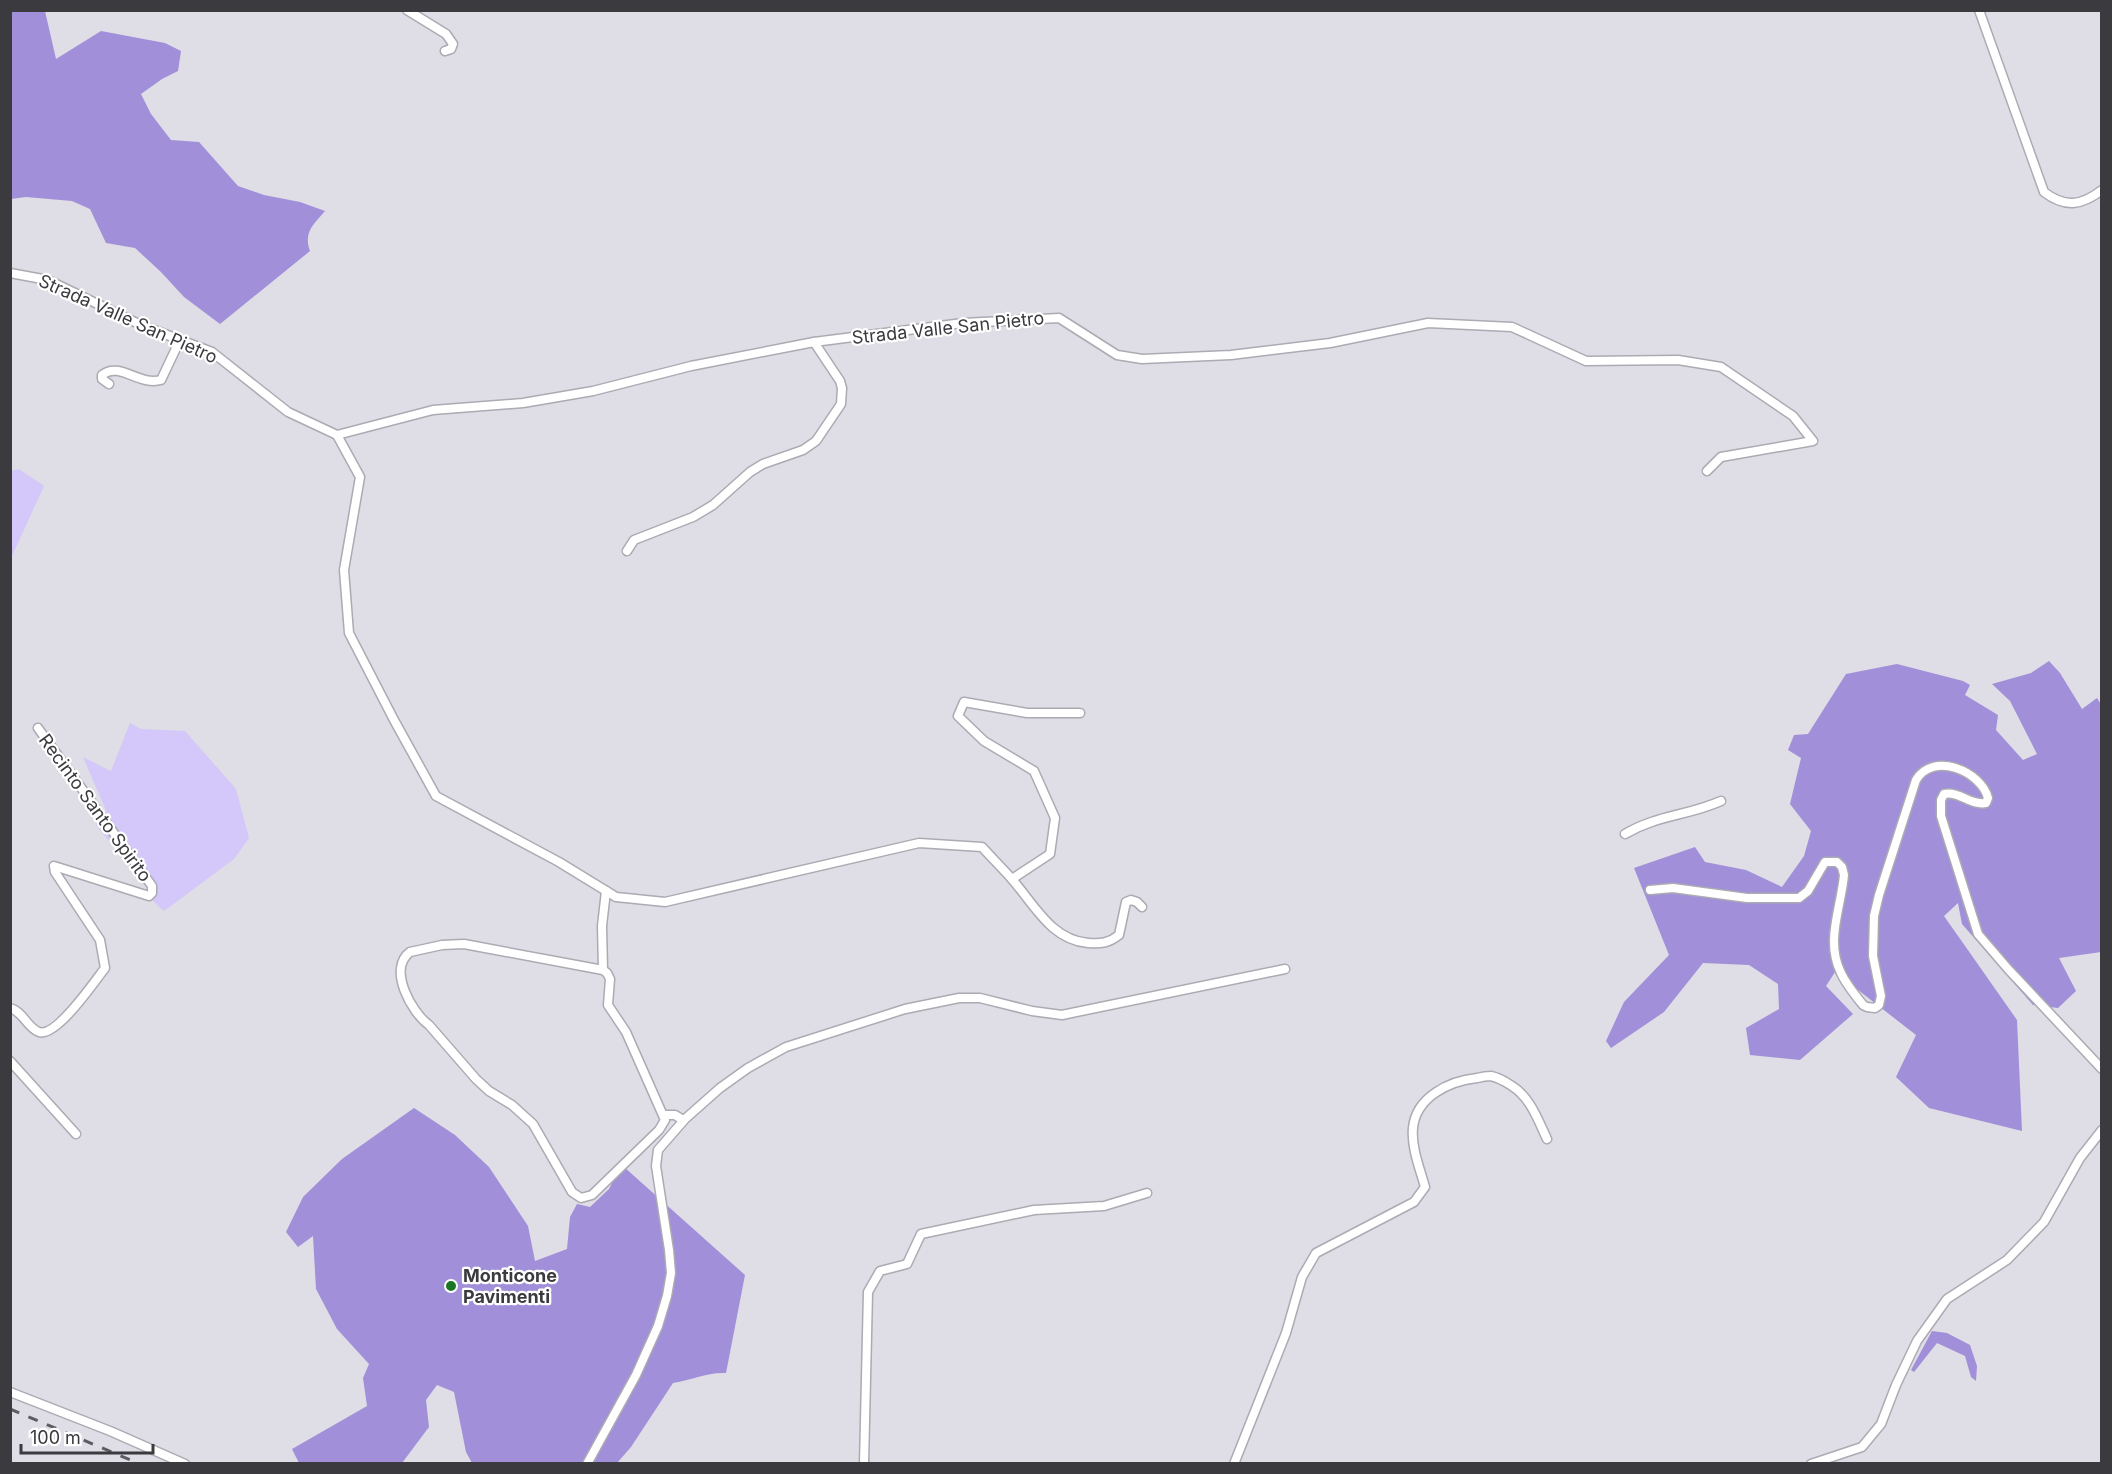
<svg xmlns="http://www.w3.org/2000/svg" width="2112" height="1474" font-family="Inter,sans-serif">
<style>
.green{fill:#d3c8f9}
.forest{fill:#a18fd9}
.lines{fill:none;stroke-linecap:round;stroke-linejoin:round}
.minor-casing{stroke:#acaab2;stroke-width:11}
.minor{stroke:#fff;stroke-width:8}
.rail{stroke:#5d5c60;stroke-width:3;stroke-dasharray:10 10;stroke-linecap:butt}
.poi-dot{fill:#1b7726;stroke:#fff;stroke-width:2}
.labels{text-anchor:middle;stroke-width:4.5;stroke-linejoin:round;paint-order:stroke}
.street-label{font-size:18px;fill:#3b3a3e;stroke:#fff}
.poi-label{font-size:18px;font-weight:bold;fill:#3b3a3e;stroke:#fff;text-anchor:start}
</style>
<rect width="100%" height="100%" fill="#dfdde5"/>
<g class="green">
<polygon points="19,469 44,486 11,558 11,471"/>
<polygon points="130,723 141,729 185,731 236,789 249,838 234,859 164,911 153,901 150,890 95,824 108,815 83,757 111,771"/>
</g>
<g class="forest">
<path d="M 10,11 L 45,11 L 56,59 L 101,31 L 165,43 L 181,51 L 178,71 L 162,79 L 141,94 L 151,114 L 171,140 L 199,142 L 238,186 L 264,195 L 300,202 L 325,211 C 314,224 303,232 310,251 L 220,324 L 184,297 L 161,272 L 135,248 L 106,243 L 90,209 L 72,201 L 26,197 L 11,199 Z"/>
<polygon points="2049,661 2060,673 2082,709 2097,698 2102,706 2101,952 2059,958 2076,991 2058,1008 2033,1005 1962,924 1958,903 1944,916 2017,1020 2022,1131 1929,1108 1896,1077 1916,1035 1835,972 1826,986 1853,1014 1800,1060 1750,1055 1746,1028 1779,1009 1778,984 1749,965 1703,963 1664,1012 1611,1048 1606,1041 1624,1002 1669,955 1634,868 1695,847 1705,862 1746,870 1782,887 1804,856 1811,831 1790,804 1801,758 1788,750 1794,735 1808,734 1846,674 1897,664 1963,681 1970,685 1965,695 1998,715 1996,730 2023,760 2037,754 2010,701 1992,684 2031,673"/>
<path d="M 414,1108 L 455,1135 L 489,1167 L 528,1226 L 535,1261 L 567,1249 L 570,1217 L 577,1204 L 590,1207 L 609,1189 L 615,1177 L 624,1167 L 745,1275 L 726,1373 C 707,1372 692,1380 673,1383 L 631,1447 L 617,1463 L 472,1463 L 466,1452 L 454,1392 L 437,1385 L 426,1400 L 429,1427 L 402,1463 L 299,1463 L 292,1449 L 367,1406 L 363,1378 L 369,1364 L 337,1329 L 316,1289 L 313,1236 L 298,1247 L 286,1232 L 303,1197 L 342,1159 Z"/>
<polygon points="1932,1331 1947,1333 1970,1345 1977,1366 1976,1381 1971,1377 1965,1356 1937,1343 1914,1372 1911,1370"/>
</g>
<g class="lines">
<defs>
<g id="minor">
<polyline points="407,10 446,34 453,44 451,49 445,51"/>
<path d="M 1979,10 L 2044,192 C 2065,208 2081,206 2102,190"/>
<polyline points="10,273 48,280 141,325 212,352 288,412 337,435 433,410 523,403 593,391 691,366 814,342 963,323 1059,318 1117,355 1142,359 1231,355 1330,343 1428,323 1512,327 1586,361 1678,360 1721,367 1793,416 1813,441 1721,457 1707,471"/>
<path d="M 109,384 L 102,379 L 102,375 C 120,361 138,386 161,380 L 180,340"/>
<path d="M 337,435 L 360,477 L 344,570 L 349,633 L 394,720 L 436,796 L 559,862 L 616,897 L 665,902 L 919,843 L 982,847 C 992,858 1002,868 1011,878 C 1034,904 1051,940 1088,943 C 1101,944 1109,943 1119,935 L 1126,902 L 1131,900 L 1137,902 L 1142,907"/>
<polyline points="627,551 634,540 693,517 713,505 750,472 763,464 803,450 816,441 841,404 842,388 840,381 814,342"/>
<path d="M 1625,834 C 1657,815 1687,816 1721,801"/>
<polyline points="1012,879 1050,854 1055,818 1034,771 984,741 958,716 964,702 1027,713 1080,713"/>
<path d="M 1650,890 L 1673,888 L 1747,898 L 1799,898 L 1808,891 L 1825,862 L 1837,862 L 1842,867 L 1844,875 C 1841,908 1825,941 1841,973 C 1846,984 1855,995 1863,1005 L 1867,1007 L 1875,1008 L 1879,1005 L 1881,996 L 1873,956 L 1874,916 L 1879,895 L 1916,780 C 1933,751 1981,771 1988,798 L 1986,803 C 1971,806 1960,791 1944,794 L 1941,800 L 1941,816 L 1978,934 L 2008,969 L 2102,1069"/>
<path d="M 603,970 L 607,973 L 610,979 L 608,1005 L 626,1032 L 665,1120 L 659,1130 L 592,1195 L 581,1198 L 572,1192 L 533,1124 L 512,1105 L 489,1091 L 476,1079 L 429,1025 C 412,1013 387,969 410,952 L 442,945 L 464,944 L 603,970 L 602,926 L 606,891"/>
<path d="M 10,1008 C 23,1011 27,1028 39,1032 C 56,1038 95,981 105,968 L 100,940 L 55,872 L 54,866 L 149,896 L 152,893 L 152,886 L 38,728"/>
<polyline points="10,1061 76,1134"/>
<polyline points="664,1115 675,1115 683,1120"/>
<polyline points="10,1392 110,1431 185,1464"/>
<polyline points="587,1464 636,1375 658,1326 667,1296 671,1273 669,1250 656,1166 658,1150 685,1119 720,1088 748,1068 786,1047 905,1009 959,998 980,998 1032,1011 1062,1015 1285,969"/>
<polyline points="864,1464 868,1292 880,1271 907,1264 921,1234 1034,1210 1104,1206 1147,1193"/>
<path d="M 1234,1464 L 1286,1333 L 1302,1277 L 1316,1253 L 1414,1202 L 1425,1187 C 1420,1169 1411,1147 1413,1128 C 1416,1097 1449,1081 1477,1078 C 1481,1077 1487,1076 1491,1076 C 1496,1077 1506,1082 1512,1086 C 1530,1097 1538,1120 1547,1139"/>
<polyline points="1811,1464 1862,1447 1881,1424 1896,1385 1917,1341 1947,1299 2007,1260 2044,1222 2080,1158 2102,1130"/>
</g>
</defs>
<use href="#minor" class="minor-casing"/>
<use href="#minor" class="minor"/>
<polyline class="rail" points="10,1409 140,1464"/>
</g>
<circle class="poi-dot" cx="451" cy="1286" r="6"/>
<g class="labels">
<g class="street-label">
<text transform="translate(128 319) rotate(24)" y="6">Strada Valle San Pietro</text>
<text transform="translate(948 328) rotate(-6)" y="6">Strada Valle San Pietro</text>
<text transform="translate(95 808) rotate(54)" y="6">Recinto Santo Spirito</text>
</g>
<g class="poi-label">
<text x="463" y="1282">Monticone<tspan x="463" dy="21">Pavimenti</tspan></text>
</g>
</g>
<rect width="2112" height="1474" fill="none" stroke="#3b3a3e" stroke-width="24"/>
<path d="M21 1444v9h132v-9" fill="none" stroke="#3b3a3e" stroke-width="3"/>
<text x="30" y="1444" font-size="18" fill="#3b3a3e" stroke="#ffffff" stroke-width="4.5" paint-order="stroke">100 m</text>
</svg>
